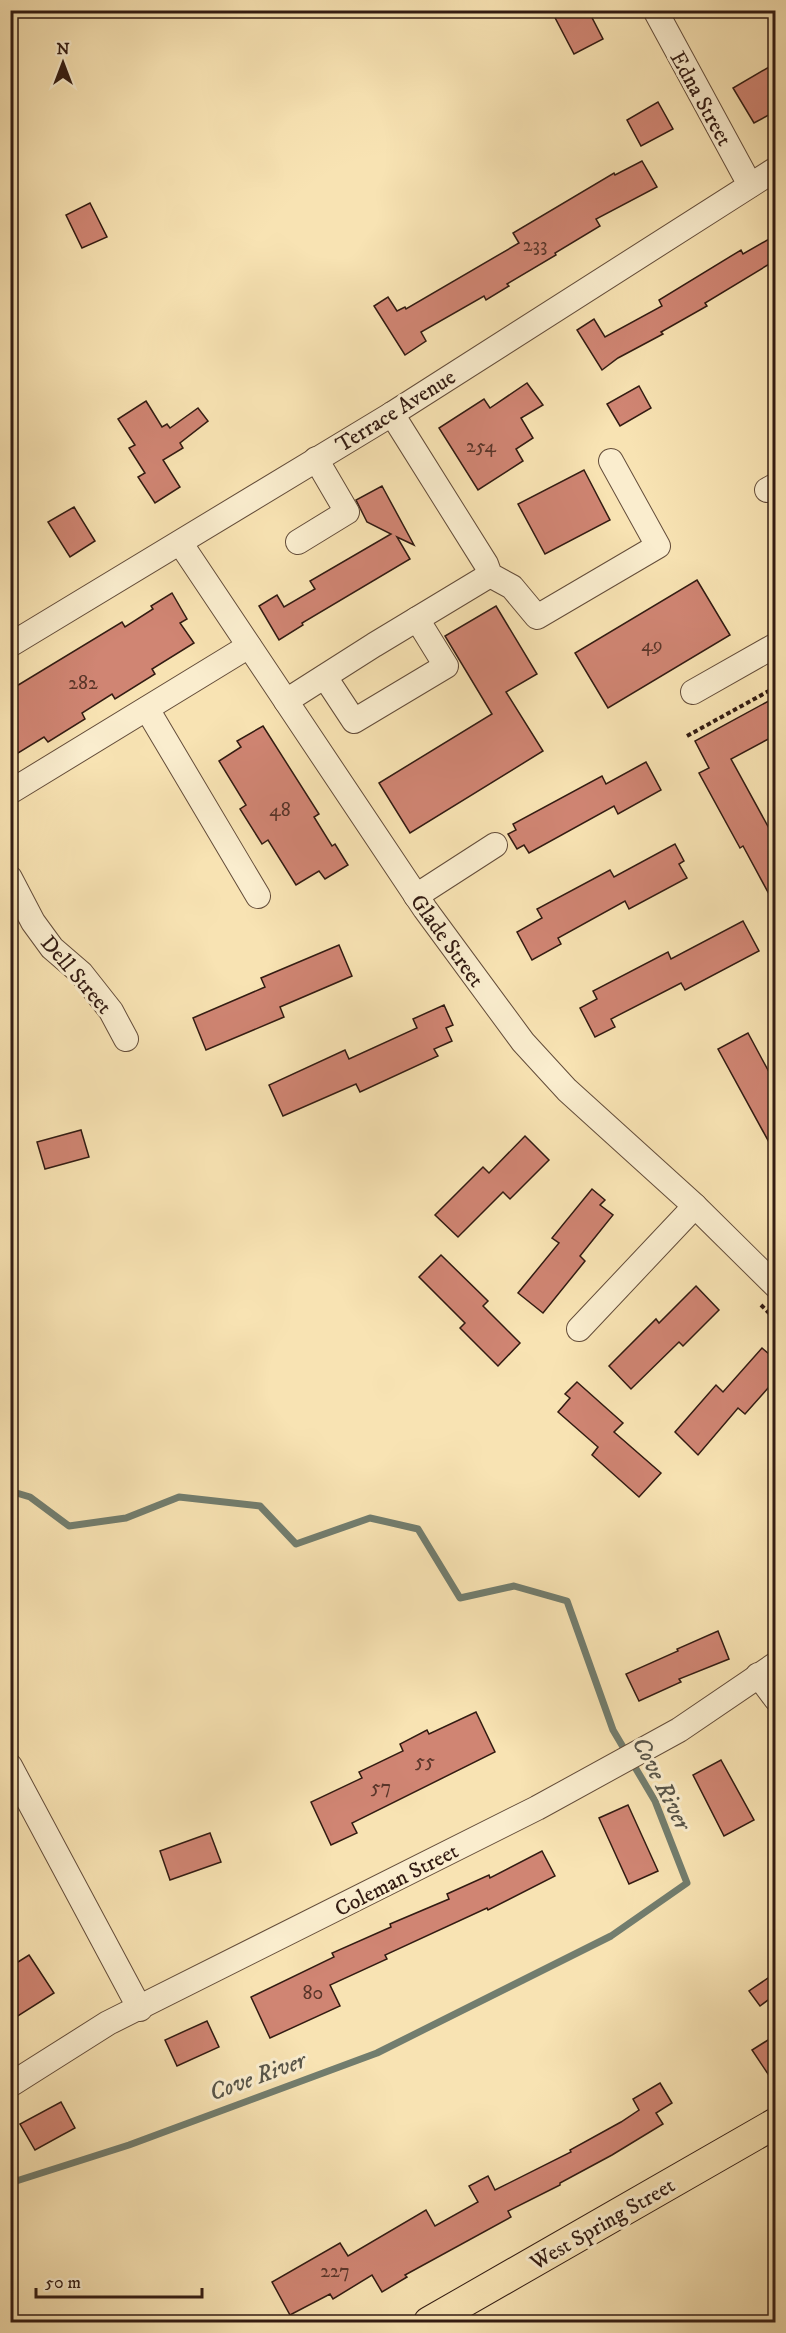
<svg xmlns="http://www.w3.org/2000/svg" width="786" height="2333" font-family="'IM FELL DW Pica',serif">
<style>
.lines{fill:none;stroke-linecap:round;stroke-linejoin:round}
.stream{stroke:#727d6e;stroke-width:7}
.building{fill:#d08573;stroke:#321b12;stroke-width:1.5}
.minor-casing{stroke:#644d3a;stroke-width:26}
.major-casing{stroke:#321b12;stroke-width:32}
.path{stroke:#321b12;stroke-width:4;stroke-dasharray:4.5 3;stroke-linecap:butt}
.minor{stroke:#faedce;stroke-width:24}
.major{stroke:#f8e3b3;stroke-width:30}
.labels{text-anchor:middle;stroke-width:6;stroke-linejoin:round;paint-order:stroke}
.number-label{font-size:20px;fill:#5a362a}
.street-label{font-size:22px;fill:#321b12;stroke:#faedce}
.water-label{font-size:24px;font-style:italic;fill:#575448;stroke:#faedce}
</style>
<rect width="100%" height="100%" fill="#f8e3b3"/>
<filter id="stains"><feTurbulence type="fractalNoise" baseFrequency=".00333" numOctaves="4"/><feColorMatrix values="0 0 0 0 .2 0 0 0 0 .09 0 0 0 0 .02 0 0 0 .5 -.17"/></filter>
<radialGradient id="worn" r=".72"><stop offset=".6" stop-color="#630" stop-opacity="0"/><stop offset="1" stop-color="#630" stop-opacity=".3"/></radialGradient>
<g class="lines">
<polyline class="stream" points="10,1491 30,1497 69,1526 126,1518 179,1497 260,1506 296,1544 370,1518 418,1529 460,1598 514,1586 567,1601 613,1730 655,1801 687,1883 611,1936 377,2053 129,2145 10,2183"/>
</g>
<g class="building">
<polygon points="551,10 588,10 603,39 574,54"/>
<polygon points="776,63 776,111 754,123 733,88"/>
<polygon points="658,102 673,129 641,146 627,120"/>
<polygon points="642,161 657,187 596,219 600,226 555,253 556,255 507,284 509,286 486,300 484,296 421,332 426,341 405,355 374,306 388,297 397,311 405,307 406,309 519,243 513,233 614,173 615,175"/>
<polygon points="90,203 107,237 82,248 66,215"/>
<polygon points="776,235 776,260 705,303 707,306 661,332 663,334 618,358 602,370 577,330 594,319 605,337 662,306 659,300 741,250 743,254"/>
<polygon points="527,383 543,405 521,418 533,438 516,449 523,461 478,490 439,428 484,399 490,408"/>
<polygon points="639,386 651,408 620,426 607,404"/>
<polygon points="146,401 162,427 167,424 170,428 198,408 208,421 180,443 183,448 163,460 180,487 155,503 138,477 145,473 129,448 135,445 118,419"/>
<polygon points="584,470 610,520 545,554 518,504"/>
<polygon points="382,486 414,545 397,537 410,559 302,623 303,625 279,640 259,606 277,595 284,607 315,589 310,581 391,534 367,522 356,500"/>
<polygon points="74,507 95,541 70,557 48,522"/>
<polygon points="697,580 730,635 608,708 575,653"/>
<polygon points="172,593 187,619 180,623 194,643 152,669 155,674 115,699 112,694 82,713 85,719 48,742 44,737 10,758 10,690 122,622 125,627 153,609 151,606"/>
<polygon points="496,606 537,674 506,692 543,751 410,833 379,783 492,714 445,636"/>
<polygon points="776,697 776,735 731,759 776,841 776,907 743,846 740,848 699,773 709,768 695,741"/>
<polygon points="263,726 319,814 314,817 332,846 335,844 348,865 325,879 319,871 296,885 268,840 262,844 240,809 246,805 219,761 241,747 237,741"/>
<polygon points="646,762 661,790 618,814 614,806 529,853 524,845 517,849 508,834 516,830 513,824 602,776 606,784"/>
<polygon points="675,844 684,861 679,864 687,878 629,909 625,901 558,938 561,944 532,960 517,932 542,918 537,909 610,870 614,877"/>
<polygon points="743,921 759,951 685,990 681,983 611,1019 615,1027 595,1037 580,1008 597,999 593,991 668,952 671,959"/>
<polygon points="339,945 352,976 280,1007 284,1017 206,1050 193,1018 265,987 261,978"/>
<polygon points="444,1005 453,1025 446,1028 452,1041 434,1049 438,1056 360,1092 356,1084 283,1116 269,1085 345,1050 349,1059 417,1028 413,1019"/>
<polygon points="748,1033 776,1085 776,1155 718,1049"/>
<polygon points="81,1130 89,1157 45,1169 37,1142"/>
<polygon points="525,1136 549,1160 510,1199 503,1192 458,1237 435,1215 483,1167 489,1173"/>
<polygon points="592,1189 605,1200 600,1205 613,1215 580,1256 585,1261 543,1313 518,1293 559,1243 552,1238"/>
<polygon points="441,1255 488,1301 483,1306 520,1343 498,1366 460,1328 465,1323 419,1277"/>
<polygon points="696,1286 719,1310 683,1346 679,1342 631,1389 609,1366 656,1319 659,1323"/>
<polygon points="762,1348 776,1360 776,1379 745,1414 738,1408 698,1455 675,1432 716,1385 723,1392"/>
<polygon points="577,1382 623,1423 614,1432 661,1473 639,1497 592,1455 598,1447 558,1412 570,1398 565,1394"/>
<polygon points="718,1631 729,1659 679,1679 681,1682 639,1701 626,1674 678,1651 677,1649"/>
<polygon points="476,1712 495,1752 352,1823 357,1833 331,1845 311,1802 362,1778 359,1772 403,1751 400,1744 427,1730 429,1734"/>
<polygon points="721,1760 754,1820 724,1836 693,1775"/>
<polygon points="628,1805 658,1871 629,1884 599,1818"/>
<polygon points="210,1833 221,1862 170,1880 160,1851"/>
<polygon points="542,1851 555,1876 488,1910 487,1908 385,1955 387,1959 330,1985 340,2006 270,2038 251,1997 334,1957 332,1953 391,1927 390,1924 449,1899 447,1894 489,1875 490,1878"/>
<polygon points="29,1955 54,1993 10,2021 10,1967"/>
<polygon points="768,1978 776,1988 776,1994 760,2006 749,1991"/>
<polygon points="207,2021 219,2047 177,2066 165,2040"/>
<polygon points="776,2035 776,2086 752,2050"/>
<polygon points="660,2083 672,2103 656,2113 663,2124 612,2155 560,2183 560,2185 508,2211 511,2217 405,2275 407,2277 382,2292 372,2275 333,2299 330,2294 290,2315 272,2282 340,2243 348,2256 426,2210 435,2226 478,2202 469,2186 488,2176 495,2190 571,2152 570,2150 621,2122 639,2110 633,2099"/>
<polygon points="61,2102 75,2128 35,2150 20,2124"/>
</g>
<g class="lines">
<defs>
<g id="minor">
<polyline points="655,10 750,185"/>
<polyline points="392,414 486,564 490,575 512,587 537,617 658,546 611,461"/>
<polyline points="767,490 776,485"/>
<polyline points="298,542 347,512 316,459"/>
<polyline points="181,544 425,909 523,1042 567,1090 695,1206 776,1286"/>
<polyline points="10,645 392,414 776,169"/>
<polyline points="325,677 354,721 446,666 417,619"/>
<polyline points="693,692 776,645"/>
<polyline points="286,701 374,645 490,575"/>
<polyline points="147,709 258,896"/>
<polyline points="10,792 249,646"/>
<polyline points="10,878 33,922 52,948 81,973 111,1011 126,1039"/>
<polyline points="416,896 495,845"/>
<polyline points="579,1329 695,1206"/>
<polyline points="758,1675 776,1699"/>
<polyline points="10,1766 140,2009"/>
<polyline points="10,2085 108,2023 537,1808 679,1730 776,1664"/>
</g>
<polyline id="major" points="429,2322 776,2123"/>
</defs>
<use href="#minor" class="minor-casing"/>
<use href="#major" class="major-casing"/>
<g class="path">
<polyline points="687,736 776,687"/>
<polyline points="761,1305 776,1320"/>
</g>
<use href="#minor" class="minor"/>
<use href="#major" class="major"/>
</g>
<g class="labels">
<g class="number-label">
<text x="535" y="251">233</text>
<text x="481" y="452">254</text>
<text x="652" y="651">49</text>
<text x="83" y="689">282</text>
<text x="280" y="816">48</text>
<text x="425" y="1767">55</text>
<text x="381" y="1793">57</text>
<text x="313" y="1999">80</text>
<text x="335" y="2277">227</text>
</g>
<g class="street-label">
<text transform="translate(702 98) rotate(61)" y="8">Edna Street</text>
<text transform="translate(395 410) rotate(-32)" y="8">Terrace Avenue</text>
<text transform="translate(448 940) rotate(54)" y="8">Glade Street</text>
<text transform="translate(77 974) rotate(49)" y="8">Dell Street</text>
<text transform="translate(396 1879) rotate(-27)" y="8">Coleman Street</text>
<text transform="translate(602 2223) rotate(-30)" y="8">West Spring Street</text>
</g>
<g class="water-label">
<text transform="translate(662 1783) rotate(63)" y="8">Cove River</text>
<text transform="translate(257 2076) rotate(-20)" y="8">Cove River</text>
</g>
</g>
<rect width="786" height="2333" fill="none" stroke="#f8e3b3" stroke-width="36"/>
<rect x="12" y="12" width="762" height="2309" fill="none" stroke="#321b12" stroke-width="3"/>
<rect x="18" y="18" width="750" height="2297" fill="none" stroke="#321b12" stroke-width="1.5"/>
<g transform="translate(63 63)" stroke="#faedce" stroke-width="4.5" paint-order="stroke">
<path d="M0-4.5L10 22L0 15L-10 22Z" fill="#321b12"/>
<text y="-9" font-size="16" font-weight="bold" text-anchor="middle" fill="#321b12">N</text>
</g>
<path d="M36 2288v9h166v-9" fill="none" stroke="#321b12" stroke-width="3"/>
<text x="45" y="2288" font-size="18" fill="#321b12" stroke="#faedce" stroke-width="4.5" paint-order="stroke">50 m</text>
<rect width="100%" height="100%" filter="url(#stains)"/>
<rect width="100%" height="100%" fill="url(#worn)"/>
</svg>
